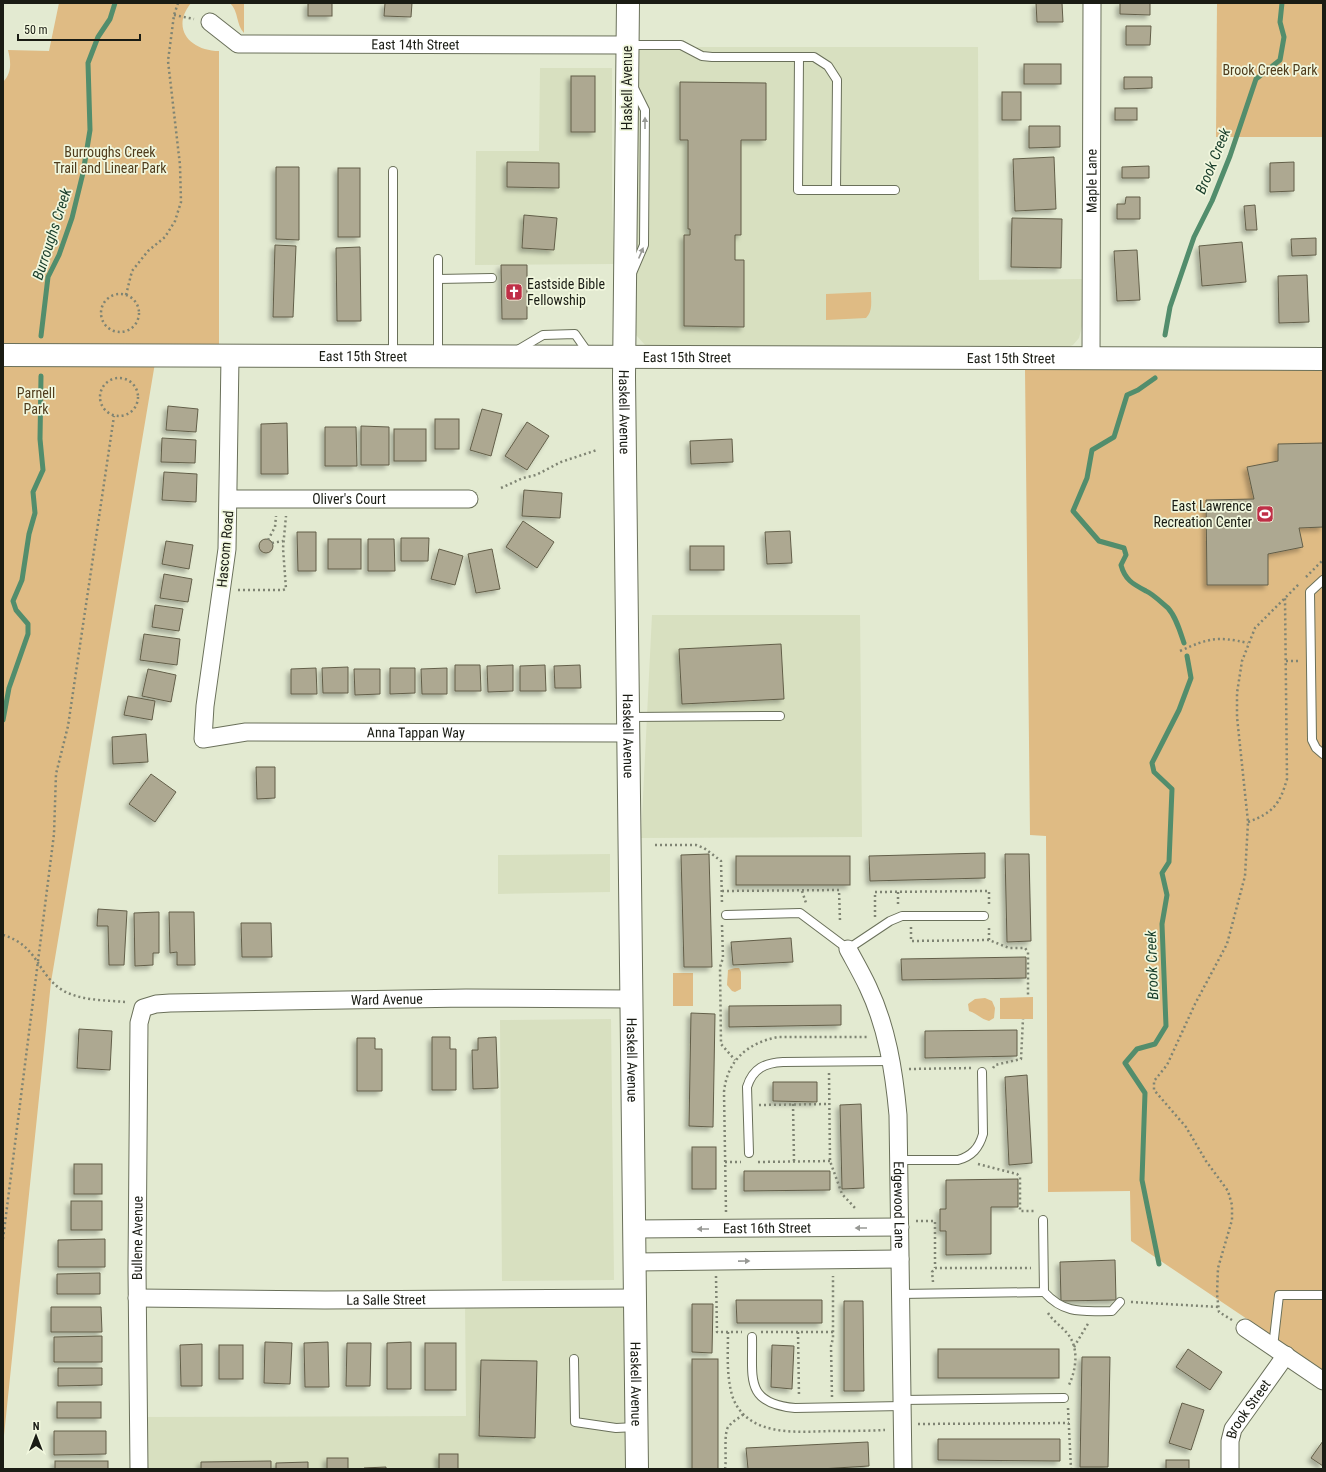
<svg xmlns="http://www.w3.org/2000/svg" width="1326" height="1472" font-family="'Roboto Condensed',sans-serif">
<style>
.built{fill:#d8e0c0}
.green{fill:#dfbb84}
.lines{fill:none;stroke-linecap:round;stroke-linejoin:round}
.stream{stroke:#528d6c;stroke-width:5}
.building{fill:#ada891;stroke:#635f49;filter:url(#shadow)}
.lane-casing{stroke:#6a705a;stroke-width:10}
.street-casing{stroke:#6a705a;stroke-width:19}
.secondary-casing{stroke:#6a705a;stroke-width:24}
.path{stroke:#7f8473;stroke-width:2.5;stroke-dasharray:2 3;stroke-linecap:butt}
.lane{stroke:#fff;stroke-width:8}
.street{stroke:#fff;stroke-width:17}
.secondary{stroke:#fff;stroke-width:22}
.oneway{fill:#989995}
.labels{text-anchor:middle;stroke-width:3.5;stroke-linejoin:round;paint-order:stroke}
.street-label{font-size:14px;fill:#1a1c14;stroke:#f1f7de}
.park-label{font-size:14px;fill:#4f3c1c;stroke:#f1f7de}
.poi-label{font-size:14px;fill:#1a1c14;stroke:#f1f7de;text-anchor:start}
.water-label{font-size:15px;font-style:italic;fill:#183d2a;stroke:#f1f7de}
</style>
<defs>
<filter id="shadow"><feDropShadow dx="-3.5" dy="3.5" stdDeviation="2" flood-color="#0004"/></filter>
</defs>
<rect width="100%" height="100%" fill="#e3ead1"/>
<g class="built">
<polygon points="638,47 978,47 979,280 1082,279 1082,326 1079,338 1073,345 1066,348 651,347 645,345 636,335 635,330"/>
<polygon points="540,68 612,68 612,200 614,264 475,265 476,151 539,151"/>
<polygon points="652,615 860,615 862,837 641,838"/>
<polygon points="610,854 610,892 498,894 498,855"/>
<polygon points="611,1019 614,1280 502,1281 500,1020"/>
<polygon points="635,1298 637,1469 139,1469 137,1417 466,1416 465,1300"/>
</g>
<g class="green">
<path d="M 59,3 L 191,3 C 170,29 191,51 219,51 L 219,345 L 158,345 L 51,982 L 3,1445 L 3,366 L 75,367 L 78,345 L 3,344 L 3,82 C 12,73 11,62 8,50 L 49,51 Z"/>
<path d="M 230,3 L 244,3 L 244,33 C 236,25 239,12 230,3 Z"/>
<polygon points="1217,3 1323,3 1323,137 1216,137"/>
<path d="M 871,292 C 871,302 873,311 866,318 L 826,320 L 826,294 Z"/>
<polygon points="1025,370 1323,370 1323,1370 1131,1241 1130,1191 1048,1192 1046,836 1030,835"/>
<polygon points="735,968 739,968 741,972 741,989 735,992 732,991 727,985 728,970"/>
<rect x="673" y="973" width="20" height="33"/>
<polygon points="1033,997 1033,1019 1000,1019 1000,998"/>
<path d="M 985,998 L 992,1001 L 995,1008 L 994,1018 L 989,1021 C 981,1019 976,1013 969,1011 L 968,1004 L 975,999 Z"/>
</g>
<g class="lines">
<g class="stream">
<polyline points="1165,335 1170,307 1194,237 1212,201 1230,156 1256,79 1280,60 1284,37 1280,22 1282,3"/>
<polyline points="41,336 48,277 59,255 72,218 83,173 90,130 88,63 98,37 110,19 115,3"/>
<path d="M 1155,378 L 1138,390 L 1127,395 L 1114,437 L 1092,450 L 1087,478 L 1073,511 L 1099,541 L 1124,548 L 1126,555 L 1121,565 C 1125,580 1133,584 1146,591 C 1153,594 1162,603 1168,608 C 1176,617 1180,631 1184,643"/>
<polyline points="3,720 9,688 28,634 28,624 16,610 13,601 22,580 29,534 35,513 33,492 43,470 40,439 41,376"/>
<polyline points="1159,1264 1142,1180 1145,1093 1125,1063 1137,1049 1155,1044 1166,1026 1162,924 1167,895 1162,873 1169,862 1172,789 1154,772 1152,763 1179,710 1191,678 1187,656"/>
</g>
</g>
<g class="building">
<rect x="308" y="3" width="24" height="13"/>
<polygon points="385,3 412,3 411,17 384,16"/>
<polygon points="1036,3 1062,3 1063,22 1037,22"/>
<polygon points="1120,3 1150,3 1150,15 1120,14"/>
<polygon points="1126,26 1151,26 1150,45 1126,45"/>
<rect x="1024" y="64" width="37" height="20"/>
<rect x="571" y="76" width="24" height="56"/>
<polygon points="1124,77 1152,77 1152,88 1124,89"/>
<polygon points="680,82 766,83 766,140 741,140 741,235 735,235 735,260 744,260 744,327 684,326 684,235 690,235 690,229 688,229 688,140 680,140"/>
<rect x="1002" y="92" width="19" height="28"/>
<rect x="1115" y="108" width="22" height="12"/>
<polygon points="1029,126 1060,126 1060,147 1029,148"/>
<polygon points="1054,157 1056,209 1015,211 1013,159"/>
<polygon points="507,162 559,163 559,188 507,187"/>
<polygon points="1294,162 1294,191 1270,192 1270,163"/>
<polygon points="1149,166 1149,178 1122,178 1122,167"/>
<polygon points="276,167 299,167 299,240 276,239"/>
<rect x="338" y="168" width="22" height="69"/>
<polygon points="1126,197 1140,197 1140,219 1117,219 1117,204 1125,204"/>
<polygon points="1255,205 1257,230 1246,230 1244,206"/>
<polygon points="524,215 557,218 554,250 522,248"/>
<polygon points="1012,218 1062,219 1061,268 1011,267"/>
<polygon points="1316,238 1316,255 1292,256 1291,239"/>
<polygon points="1242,242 1246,282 1202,286 1199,246"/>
<polygon points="275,245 296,246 293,317 273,317"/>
<polygon points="360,247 361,321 337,321 336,248"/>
<polygon points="1137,250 1140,300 1117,301 1114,251"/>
<polygon points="501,265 527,265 527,319 502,319"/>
<polygon points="1307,275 1309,322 1279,323 1278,276"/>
<polygon points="168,406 198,409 196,432 166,430"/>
<polygon points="482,409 502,414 491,456 470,450"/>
<rect x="435" y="419" width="24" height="30"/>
<polygon points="527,422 549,436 527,470 505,456"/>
<polygon points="287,423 288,474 261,474 261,424"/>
<polygon points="361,426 389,427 389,465 361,465"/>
<polygon points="325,427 356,427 357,466 325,466"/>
<rect x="394" y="429" width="32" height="32"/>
<polygon points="162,438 196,440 195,463 161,462"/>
<polygon points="732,439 733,462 691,464 690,441"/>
<polygon points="1323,443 1323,527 1299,528 1303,547 1268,554 1268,585 1207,585 1206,500 1254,499 1247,467 1278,461 1278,444"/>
<polygon points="164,472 197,474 196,502 162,500"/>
<polygon points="524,490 562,493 560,518 522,516"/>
<polygon points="523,521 554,542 537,568 506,547"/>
<polygon points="790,531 792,563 767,564 765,532"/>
<polygon points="297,532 316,532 316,571 298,571"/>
<polygon points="401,538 429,538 428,561 401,561"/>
<rect x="328" y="539" width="33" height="30"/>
<polygon points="368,539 394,539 395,571 368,571"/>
<circle cx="266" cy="546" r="7"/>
<polygon points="166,541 193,545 189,569 162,564"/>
<rect x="690" y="546" width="34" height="24"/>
<polygon points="439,549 463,556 455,585 431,579"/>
<polygon points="492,549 500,589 476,593 468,554"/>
<polygon points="164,574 192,579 188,602 160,598"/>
<polygon points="155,605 183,609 179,631 152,627"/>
<polygon points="144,634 180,639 177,665 140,660"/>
<polygon points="781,644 784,699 682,704 679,649"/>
<polygon points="455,665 480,665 481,691 455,691"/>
<polygon points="513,665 513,691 488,692 487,666"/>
<polygon points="545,665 546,691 520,691 520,666"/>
<polygon points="580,665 581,688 555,688 554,666"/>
<polygon points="348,667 348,693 323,693 322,668"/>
<polygon points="316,668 317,694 291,694 291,669"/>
<polygon points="390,668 415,668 415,693 390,694"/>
<polygon points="447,668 447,694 422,694 421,669"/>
<polygon points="148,669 176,675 171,702 142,696"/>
<polygon points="354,669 380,669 380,694 355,695"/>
<polygon points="128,696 155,701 152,720 124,715"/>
<polygon points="146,734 148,762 113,764 112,737"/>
<polygon points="256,767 275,767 275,798 257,799"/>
<polygon points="151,774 176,792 155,822 129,804"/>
<polygon points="985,853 985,878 870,881 869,856"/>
<polygon points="709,854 712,967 684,967 681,855"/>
<polygon points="1005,854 1029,854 1031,941 1007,942"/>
<rect x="736" y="856" width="114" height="29"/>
<polygon points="98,909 127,911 124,965 109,965 108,926 97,926"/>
<polygon points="159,912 159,953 153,953 153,965 135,966 134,913"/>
<polygon points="169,912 194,912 195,965 177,965 177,952 170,953"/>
<polygon points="241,923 271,923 272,957 242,957"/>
<polygon points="791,938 793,962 733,965 731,942"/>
<polygon points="1026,957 1026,978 902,980 901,959"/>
<polygon points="841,1005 841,1025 729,1027 729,1006"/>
<polygon points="691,1013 715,1014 713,1127 689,1126"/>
<polygon points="79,1029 112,1031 110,1070 77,1068"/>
<polygon points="1017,1030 1017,1056 925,1058 925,1031"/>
<polygon points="432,1037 450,1037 450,1049 456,1049 456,1090 432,1090"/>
<polygon points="496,1037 498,1088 473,1089 472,1050 478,1050 478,1038"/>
<polygon points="357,1038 375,1038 375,1049 382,1049 382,1091 357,1091"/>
<polygon points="1027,1075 1032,1163 1009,1165 1005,1077"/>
<polygon points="773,1082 817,1082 817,1102 773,1101"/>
<polygon points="861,1104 864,1188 842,1189 840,1105"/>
<rect x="692" y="1147" width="24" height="42"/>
<rect x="74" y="1164" width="28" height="30"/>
<polygon points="744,1171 830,1171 830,1190 744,1191"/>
<polygon points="1018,1179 1018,1207 991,1207 991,1254 946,1255 946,1231 940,1231 940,1209 946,1209 946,1180"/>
<rect x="71" y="1201" width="31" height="29"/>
<polygon points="105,1239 105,1267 58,1267 58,1240"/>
<polygon points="1115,1260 1116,1300 1061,1301 1060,1262"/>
<polygon points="100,1273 100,1294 57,1294 57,1274"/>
<polygon points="736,1300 822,1300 822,1323 737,1323"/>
<polygon points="844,1301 863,1301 864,1391 844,1391"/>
<polygon points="692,1304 713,1304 712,1353 692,1352"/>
<polygon points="51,1307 101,1307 102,1332 51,1332"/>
<polygon points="102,1336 102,1362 54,1362 54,1337"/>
<polygon points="265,1342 292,1343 290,1384 264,1383"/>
<polygon points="328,1342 329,1387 305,1387 304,1343"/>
<polygon points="411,1342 411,1389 387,1389 387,1343"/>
<polygon points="347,1343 371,1343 370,1386 346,1386"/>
<rect x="425" y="1343" width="31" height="47"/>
<polygon points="202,1344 202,1386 181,1386 180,1345"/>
<rect x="219" y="1345" width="24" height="34"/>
<polygon points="772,1345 794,1346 792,1389 771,1387"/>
<rect x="938" y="1349" width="121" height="29"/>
<polygon points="1188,1349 1222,1372 1210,1390 1176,1367"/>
<polygon points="1082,1357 1110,1357 1108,1467 1080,1467"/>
<rect x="692" y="1359" width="26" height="110"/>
<polygon points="481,1360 537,1361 535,1438 479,1436"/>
<polygon points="58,1368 102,1368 102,1385 58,1386"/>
<rect x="57" y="1402" width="44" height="16"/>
<polygon points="1182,1403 1204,1410 1191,1450 1169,1443"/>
<polygon points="54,1431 106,1431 106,1454 54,1455"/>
<polygon points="938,1439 1060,1439 1060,1461 938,1460"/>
<polygon points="1323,1441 1323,1466 1311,1458"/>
<polygon points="868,1442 869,1466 820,1469 748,1469 746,1448"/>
<rect x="439" y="1454" width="19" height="15"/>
<rect x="327" y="1458" width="21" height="11"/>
<rect x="1166" y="1460" width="23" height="9"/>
<rect x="55" y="1461" width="53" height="8"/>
<polygon points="271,1461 271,1469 201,1469 201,1462"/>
<polygon points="308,1462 308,1469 276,1469 276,1463"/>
<polygon points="386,1467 386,1469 364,1469 364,1468"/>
</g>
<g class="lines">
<defs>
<g id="lane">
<polyline points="628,45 681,45 702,56 712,57 814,57 828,66 837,80 836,190"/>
<polyline points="799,57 798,190 895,190"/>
<polyline points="438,259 438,356"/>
<polyline points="632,273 644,245 645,110 633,86"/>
<polyline points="438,279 492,278"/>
<polyline points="516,351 543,335 575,334 589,354"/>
<polyline points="393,356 393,171"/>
<polyline points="1323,580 1310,592 1312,740 1316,748 1323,754"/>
<polyline points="629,717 780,716"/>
<polyline points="726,915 800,913 848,949 890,921 902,916 984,916"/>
<path d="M 749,1153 L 747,1087 C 753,1068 765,1063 783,1062 L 891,1061"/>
<path d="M 899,1160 L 958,1160 C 972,1156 979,1148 983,1134 L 982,1072"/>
<path d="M 1044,1292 C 1065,1315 1083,1311 1112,1311 L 1120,1302"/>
<polyline points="900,1294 1044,1292 1043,1220"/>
<path d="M 752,1337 C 753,1378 744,1403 795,1408 L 902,1406"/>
<polyline points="1273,1347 1279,1295 1323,1295"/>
<polyline points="574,1359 575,1422 616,1428 636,1427"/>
<polyline points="902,1400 1064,1398"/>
</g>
<g id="street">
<path id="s1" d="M 210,22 L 238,44 L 628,45"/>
<path id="s2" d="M 230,357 L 227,549 L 205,706 L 203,739 L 246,732 L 629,733"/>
<path id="s3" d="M 1091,359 L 1092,3"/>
<path id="s4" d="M 229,499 L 469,499"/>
<path id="s5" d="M 848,949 C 855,962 862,974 868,987 C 887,1027 894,1071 898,1115 L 903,1469"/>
<path id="s6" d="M 635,1229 L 900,1227"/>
<polyline points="635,1262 900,1259"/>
<path id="s7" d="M 137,1298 L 325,1300 L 635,1298"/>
<polyline points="1245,1328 1323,1381"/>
<path id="s8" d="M 139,1469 L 137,1270 L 139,1023 L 143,1008 L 156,1004 L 170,1003 L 466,998 L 632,999"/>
<path id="s9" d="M 1230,1469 L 1230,1441 L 1233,1429 L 1286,1355"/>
</g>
<g id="secondary">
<path id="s10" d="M 628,3 L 624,377 L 637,1469"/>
<path id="s11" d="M 3,355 L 1323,359"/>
</g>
</defs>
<use href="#lane" class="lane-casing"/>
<use href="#street" class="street-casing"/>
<use href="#secondary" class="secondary-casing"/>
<g class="path">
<polyline points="174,15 194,19"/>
<circle cx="120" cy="313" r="19"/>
<polyline points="126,295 132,271 148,251 165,237 175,221 181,202 180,165 168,61 174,15 178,3"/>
<circle cx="119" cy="397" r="19"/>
<polyline points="501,488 523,478 536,475 561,462 597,450"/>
<polyline points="268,540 275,527 276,516"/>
<polyline points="272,543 283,541"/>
<polyline points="1306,577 1323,560"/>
<polyline points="238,590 283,590 286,589 283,548 286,516"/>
<path d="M 1180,651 C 1209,638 1217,636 1248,643"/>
<polyline points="1286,661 1300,661"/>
<path d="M 1248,822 C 1273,813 1280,804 1287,779 L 1285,598"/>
<polyline points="655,845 696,845 704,848 721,861 722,904"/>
<polyline points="722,891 839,890 840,921"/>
<polyline points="802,891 806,903"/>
<polyline points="898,892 898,905"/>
<polyline points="875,917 875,892 989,891 989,905"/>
<polyline points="722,925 723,958 720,967 721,1044 735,1060"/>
<polyline points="911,927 911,941 989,940 1009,948 1025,948 1028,952 1028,997"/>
<path d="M 3,935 C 39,946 36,973 62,990 C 81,1001 105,1000 125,1002"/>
<polyline points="989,940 989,926"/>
<polyline points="993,1068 995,1065 1021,1059 1023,1019"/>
<polyline points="909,1069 972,1068"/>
<polyline points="829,1073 830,1161 842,1194 856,1209"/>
<polyline points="793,1104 794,1161"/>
<polyline points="759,1105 829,1104"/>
<polyline points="725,1162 741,1162"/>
<polyline points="758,1162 830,1161"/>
<polyline points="978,1164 1017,1174 1020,1177 1020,1211 1036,1211"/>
<path d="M 726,1212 L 724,1092 C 727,1061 747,1043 778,1037 L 867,1037"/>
<polyline points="916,1221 935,1221 935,1268"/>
<polyline points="3,1239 54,834 56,774 68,726 114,416"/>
<polyline points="716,1276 717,1332 742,1332"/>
<polyline points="933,1282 932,1272 935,1268 1031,1268"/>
<polyline points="1131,1302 1219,1307"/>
<path d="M 1048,1313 C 1053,1321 1061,1326 1067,1333 C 1080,1348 1076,1371 1068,1387"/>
<polyline points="1232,1320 1219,1312 1217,1294 1218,1268 1232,1220 1232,1205 1228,1191 1206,1161 1186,1127 1154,1090 1154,1081 1167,1065 1195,1004 1227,944 1245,876 1248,822 1237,717 1237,693 1242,661 1255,628 1300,583"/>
<path d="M 728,1332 C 728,1354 726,1377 733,1398 C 748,1437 797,1432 830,1431 C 848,1431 867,1431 885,1430"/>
<polyline points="761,1332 833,1332"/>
<polyline points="798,1332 799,1397"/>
<polyline points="1074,1347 1089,1322"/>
<polyline points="832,1397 831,1346 833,1338 833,1276"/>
<polyline points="1068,1408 1071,1469"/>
<polyline points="918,1424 1069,1423"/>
<path d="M 725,1469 C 727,1459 723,1431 729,1426 C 733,1421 739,1418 744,1414"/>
</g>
<use href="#lane" class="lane"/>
<use href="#street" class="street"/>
<use href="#secondary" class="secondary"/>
</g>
<defs><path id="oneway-solid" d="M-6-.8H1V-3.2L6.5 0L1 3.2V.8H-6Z"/></defs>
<g class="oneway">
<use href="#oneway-solid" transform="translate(645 123) rotate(-90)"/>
<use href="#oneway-solid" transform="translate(641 253) rotate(-67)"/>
<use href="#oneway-solid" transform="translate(861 1228) rotate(180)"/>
<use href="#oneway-solid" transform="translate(703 1229) rotate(180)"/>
<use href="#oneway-solid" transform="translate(744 1261) rotate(-1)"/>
</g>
<defs>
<symbol id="church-square" viewBox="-11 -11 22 22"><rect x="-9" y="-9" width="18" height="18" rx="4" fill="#bf2f47" stroke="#f1f7de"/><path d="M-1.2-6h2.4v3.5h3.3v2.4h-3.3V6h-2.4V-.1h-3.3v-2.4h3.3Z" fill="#fff"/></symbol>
<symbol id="stadium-square" viewBox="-11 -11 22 22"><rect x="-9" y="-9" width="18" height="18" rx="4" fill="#bf2f47" stroke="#f1f7de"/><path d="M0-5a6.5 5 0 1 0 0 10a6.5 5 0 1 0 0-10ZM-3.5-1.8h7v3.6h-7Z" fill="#fff"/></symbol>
</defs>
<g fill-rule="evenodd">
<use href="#church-square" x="504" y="282" width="20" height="20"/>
<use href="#stadium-square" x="1255" y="504" width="20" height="20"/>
</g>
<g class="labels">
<g class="street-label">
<text dy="5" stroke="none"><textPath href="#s1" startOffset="213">East 14th Street</textPath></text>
<text transform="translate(627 88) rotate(-90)" y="5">Haskell Avenue</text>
<text dy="5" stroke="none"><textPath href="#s3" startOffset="178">Maple Lane</textPath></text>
<text dy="5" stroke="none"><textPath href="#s11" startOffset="360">East 15th Street</textPath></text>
<text dy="5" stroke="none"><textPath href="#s11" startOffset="684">East 15th Street</textPath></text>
<text dy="5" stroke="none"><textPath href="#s11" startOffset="1008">East 15th Street</textPath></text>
<text dy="5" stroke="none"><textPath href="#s10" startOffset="409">Haskell Avenue</textPath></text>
<text dy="5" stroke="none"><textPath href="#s4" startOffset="120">Oliver's Court</textPath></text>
<text transform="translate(225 549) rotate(-85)" y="5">Hascom Road</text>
<text dy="5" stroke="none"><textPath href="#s2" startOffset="597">Anna Tappan Way</textPath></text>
<text dy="5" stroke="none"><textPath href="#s10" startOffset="733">Haskell Avenue</textPath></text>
<text dy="5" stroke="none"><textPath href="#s8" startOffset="706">Ward Avenue</textPath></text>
<text dy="5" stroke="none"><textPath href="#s10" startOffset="1057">Haskell Avenue</textPath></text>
<text dy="5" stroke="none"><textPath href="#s5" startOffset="265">Edgewood Lane</textPath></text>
<text dy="5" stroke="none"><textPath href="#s6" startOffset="132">East 16th Street</textPath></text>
<text dy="5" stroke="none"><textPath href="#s8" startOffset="231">Bullene Avenue</textPath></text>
<text dy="5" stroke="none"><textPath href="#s7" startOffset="249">La Salle Street</textPath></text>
<text dy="5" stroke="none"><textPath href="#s10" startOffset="1381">Haskell Avenue</textPath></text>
<text dy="5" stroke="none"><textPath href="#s9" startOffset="65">Brook Street</textPath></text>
</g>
<g class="park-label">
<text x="1270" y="75">Brook Creek Park</text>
<text x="110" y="157">Burroughs Creek<tspan x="110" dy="16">Trail and Linear Park</tspan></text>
<text x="36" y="398">Parnell<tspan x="36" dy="16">Park</tspan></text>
</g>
<g class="poi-label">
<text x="527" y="289">Eastside Bible<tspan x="527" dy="16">Fellowship</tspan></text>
<text x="1252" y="511" text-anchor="end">East Lawrence<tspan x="1252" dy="16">Recreation Center</tspan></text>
</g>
<g class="water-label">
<text transform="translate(1213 161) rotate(-68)" y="5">Brook Creek</text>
<text transform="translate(52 234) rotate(-72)" y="5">Burroughs Creek</text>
<text transform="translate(1152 965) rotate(-92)" y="5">Brook Creek</text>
</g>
</g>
<rect width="1326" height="1472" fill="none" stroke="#1a1c14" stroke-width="8"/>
<g transform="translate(36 1436)" stroke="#f1f7de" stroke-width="3" paint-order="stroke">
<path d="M0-3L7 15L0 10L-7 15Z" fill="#1a1c14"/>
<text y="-6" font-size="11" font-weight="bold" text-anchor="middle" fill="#1a1c14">N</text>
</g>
<path d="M18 34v6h122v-6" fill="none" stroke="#1a1c14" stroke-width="2"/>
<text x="24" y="34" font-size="12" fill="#1a1c14" stroke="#f1f7de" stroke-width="3" paint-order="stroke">50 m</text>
</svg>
